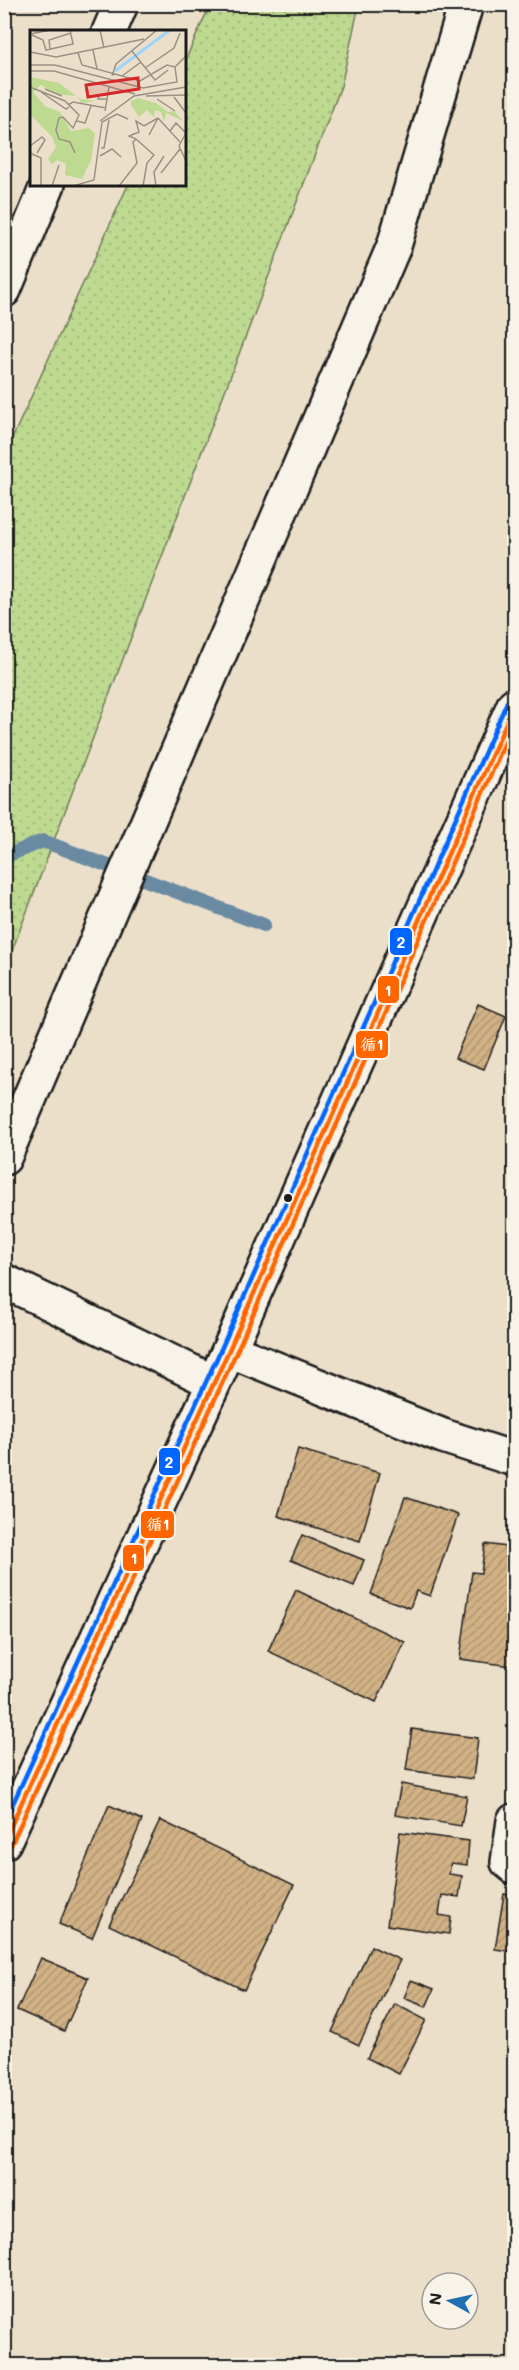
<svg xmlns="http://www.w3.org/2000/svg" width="519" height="2370" font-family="Mali,'Klee One',sans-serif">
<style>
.grass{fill:url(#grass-dots);stroke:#6d7b56;stroke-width:1.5}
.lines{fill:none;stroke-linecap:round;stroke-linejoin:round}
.stream{stroke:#6a8aa2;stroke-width:14}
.building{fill:url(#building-hatch);stroke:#1c1c1c;stroke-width:1.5}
.minor-casing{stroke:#1c1c1c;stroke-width:38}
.minor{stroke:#f7f3e8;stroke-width:33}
.bus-1-casing{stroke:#f7f3e8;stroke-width:9}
.bus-2-casing{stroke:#f7f3e8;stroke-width:9}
.bus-3-casing{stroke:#f7f3e8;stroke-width:9}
.bus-1{stroke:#f60;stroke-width:4.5}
.bus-2{stroke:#f60;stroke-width:4.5}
.bus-3{stroke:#06f;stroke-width:4.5}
.bus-dot{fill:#1c1c1c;stroke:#f7f3e8;stroke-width:2}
.inset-river{fill:none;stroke:#9ed3fc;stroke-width:3}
.inset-road{fill:none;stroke:#999184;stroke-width:1.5}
.view{fill:#d62828;fill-opacity:0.15;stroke:#d62828;stroke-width:3}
.inset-edge{fill:none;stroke:#1c1c1c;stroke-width:3}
.line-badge{stroke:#f7f3e8;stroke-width:2}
.badge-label{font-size:16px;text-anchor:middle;font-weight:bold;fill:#fff}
</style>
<defs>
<pattern id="grass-dots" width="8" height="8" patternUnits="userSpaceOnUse" patternTransform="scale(1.5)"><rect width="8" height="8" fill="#beda91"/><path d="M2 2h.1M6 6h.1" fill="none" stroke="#a3ba7c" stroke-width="1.8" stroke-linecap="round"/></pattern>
<pattern id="building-hatch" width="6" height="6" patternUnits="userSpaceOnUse" patternTransform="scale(1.5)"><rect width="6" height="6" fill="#d1b185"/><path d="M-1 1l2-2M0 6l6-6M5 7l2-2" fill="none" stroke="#b39872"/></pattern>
</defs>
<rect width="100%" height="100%" fill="#ecdfca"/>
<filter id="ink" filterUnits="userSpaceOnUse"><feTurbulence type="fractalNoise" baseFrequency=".0167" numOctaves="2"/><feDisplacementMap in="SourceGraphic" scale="12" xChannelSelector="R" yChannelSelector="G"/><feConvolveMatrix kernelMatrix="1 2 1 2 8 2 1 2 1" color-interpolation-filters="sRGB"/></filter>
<g filter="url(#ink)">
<polygon class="grass" points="210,5 359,5 341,86 5,969 5,454 128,185 184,184 185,61"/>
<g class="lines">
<polyline class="stream" points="4,857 43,841 264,925"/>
</g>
<g class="building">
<polygon points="478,1004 506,1016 484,1069 455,1058"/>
<polygon points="298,1449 380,1473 360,1541 278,1516"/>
<polygon points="405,1497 458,1515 430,1596 416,1591 410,1608 371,1594"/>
<polygon points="302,1535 364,1560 354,1586 291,1560"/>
<polygon points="485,1544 514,1548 514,1637 511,1666 460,1659 472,1572 481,1573"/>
<polygon points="296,1590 405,1642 376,1702 268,1651"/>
<polygon points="412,1729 478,1738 473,1779 406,1770"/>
<polygon points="401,1784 467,1796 461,1826 395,1815"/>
<polygon points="109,1805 142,1820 92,1938 59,1924"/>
<polygon points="160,1820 294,1885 244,1990 109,1925"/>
<polygon points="400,1832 469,1841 467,1865 451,1863 449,1874 462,1876 459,1897 442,1895 439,1915 451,1917 449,1934 387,1925"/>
<polygon points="504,1894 514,1896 514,1952 495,1949"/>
<polygon points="371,1946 400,1960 359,2045 332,2032"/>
<polygon points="41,1958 88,1978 64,2031 17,2010"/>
<polygon points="411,1980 434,1989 426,2007 404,1998"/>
<polygon points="395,2004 426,2020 399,2074 367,2058"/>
</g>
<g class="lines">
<defs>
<g id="minor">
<polyline points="109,32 121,4"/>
<polyline points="4,290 48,184"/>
<polyline points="4,1158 394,246 466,4"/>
<polyline points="4,1281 213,1382"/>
<polyline points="229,1350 443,1436 514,1459"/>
<polyline points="514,1821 508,1862 514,1867"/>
<polyline points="4,1842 229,1350 514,705"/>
</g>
</defs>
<use href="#minor" class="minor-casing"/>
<use href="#minor" class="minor"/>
<defs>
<polyline id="bus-1" points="4,1841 229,1350 514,705"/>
<polyline id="bus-2" points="11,1845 236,1353 514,722"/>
<polyline id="bus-3" points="4,1823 222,1347 507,702"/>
</defs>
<use href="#bus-1" class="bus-1-casing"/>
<use href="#bus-2" class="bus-2-casing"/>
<use href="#bus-3" class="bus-3-casing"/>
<use href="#bus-1" class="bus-1"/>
<use href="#bus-2" class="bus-2"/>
<use href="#bus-3" class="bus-3"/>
</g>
</g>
<circle class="bus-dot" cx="288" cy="1198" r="5"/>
<g transform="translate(30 30)">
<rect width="156" height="156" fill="#ecdfca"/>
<path d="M 0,47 L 29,53 L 50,69 L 66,71 L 52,73 L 46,66 L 26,64 L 11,55 L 3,62 L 15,76 L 30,82 L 41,101 L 59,98 L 65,104 L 61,130 L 52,149 L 35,145 L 36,134 L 28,130 L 22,134 L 18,129 L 26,117 L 22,107 L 0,84 ZM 108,68 L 126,73 L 138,82 L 144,81 L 153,91 L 136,83 L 134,92 L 131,82 L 125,80 L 124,87 L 117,80 L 109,87 L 101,75 L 101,71 Z" fill="#beda91"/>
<path class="inset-river" d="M 85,41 L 140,0"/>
<path class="inset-road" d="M 70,0 L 74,18M 0,4 L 21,0M 2,5 L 13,10 L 16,20 L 43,14 L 40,0M 20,19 L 19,10 L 41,3M 63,20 L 67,39M 102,21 L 125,50 L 138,40M 0,22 L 26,27 L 114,9M 48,23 L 52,35 L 110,51 L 137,35 L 145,37M 0,35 L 25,35 L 113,58 L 147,52 L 145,37 L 156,26M 115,38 L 144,18 L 150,3M 0,41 L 24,41 L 105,64M 82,46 L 86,34 L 127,0M 92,46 L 111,32M 0,57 L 35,71 L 49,85 L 43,98 L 33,87 L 29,88 L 26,100 L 29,109 L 40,112 L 45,123M 15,59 L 32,66M 11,62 L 36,79 L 39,77M 116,66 L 156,65M 144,67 L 156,83M 77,69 L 68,69 L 69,65 L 77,65M 127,69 L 145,81M 38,75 L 43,72 L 76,78M 75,81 L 79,57M 128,88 L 150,112M 47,91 L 55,93 L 61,76M 70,91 L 104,66 L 156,57M 140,101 L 146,93 L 156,103M 156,103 L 149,116 L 156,131M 119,105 L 128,88M 106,109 L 99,106 L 109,102 L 106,91 L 114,96 L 128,88M 0,116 L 12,107 L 15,110 L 7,123M 71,118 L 74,118 L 79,90M 0,123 L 11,128 L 11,155M 70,126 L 82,119 L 91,127M 131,143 L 150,119M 22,156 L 29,135M 43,156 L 64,150 L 72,92 L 87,84 L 98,89M 89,156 L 107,133 L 103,112 L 106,109 L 124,125 L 117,133 L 113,156M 126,156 L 124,142 L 134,126"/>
<path class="view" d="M 108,48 L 109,59 L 58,67 L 56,55 Z"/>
<rect width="156" height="156" class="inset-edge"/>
</g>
<g class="line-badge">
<rect x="389" y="927" width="24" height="29" rx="6" fill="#06f"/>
<rect x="377" y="975" width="23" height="29" rx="6" fill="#f60"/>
<rect x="355" y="1030" width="34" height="29" rx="6" fill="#f60"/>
<rect x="158" y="1447" width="23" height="29" rx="6" fill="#06f"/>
<rect x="140" y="1510" width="35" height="29" rx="6" fill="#f60"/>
<rect x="122" y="1544" width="23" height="28" rx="6" fill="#f60"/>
</g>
<g class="badge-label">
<text x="401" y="948">2</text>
<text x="388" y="996">1</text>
<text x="372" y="1050">循1</text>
<text x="169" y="1468">2</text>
<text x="158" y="1530">循1</text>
<text x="134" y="1564">1</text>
</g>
<rect width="519" height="2370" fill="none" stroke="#f7f3e8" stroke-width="24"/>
<rect x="12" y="12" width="495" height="2346" fill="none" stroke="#1c1c1c" stroke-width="2" filter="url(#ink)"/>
<g transform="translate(450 2301) rotate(278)"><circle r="28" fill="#f7f3e8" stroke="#9f9d96" stroke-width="1.5"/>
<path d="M0-4.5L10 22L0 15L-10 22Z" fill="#1f6fb2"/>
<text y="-9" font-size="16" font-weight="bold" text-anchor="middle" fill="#1c1c1c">N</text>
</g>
</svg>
